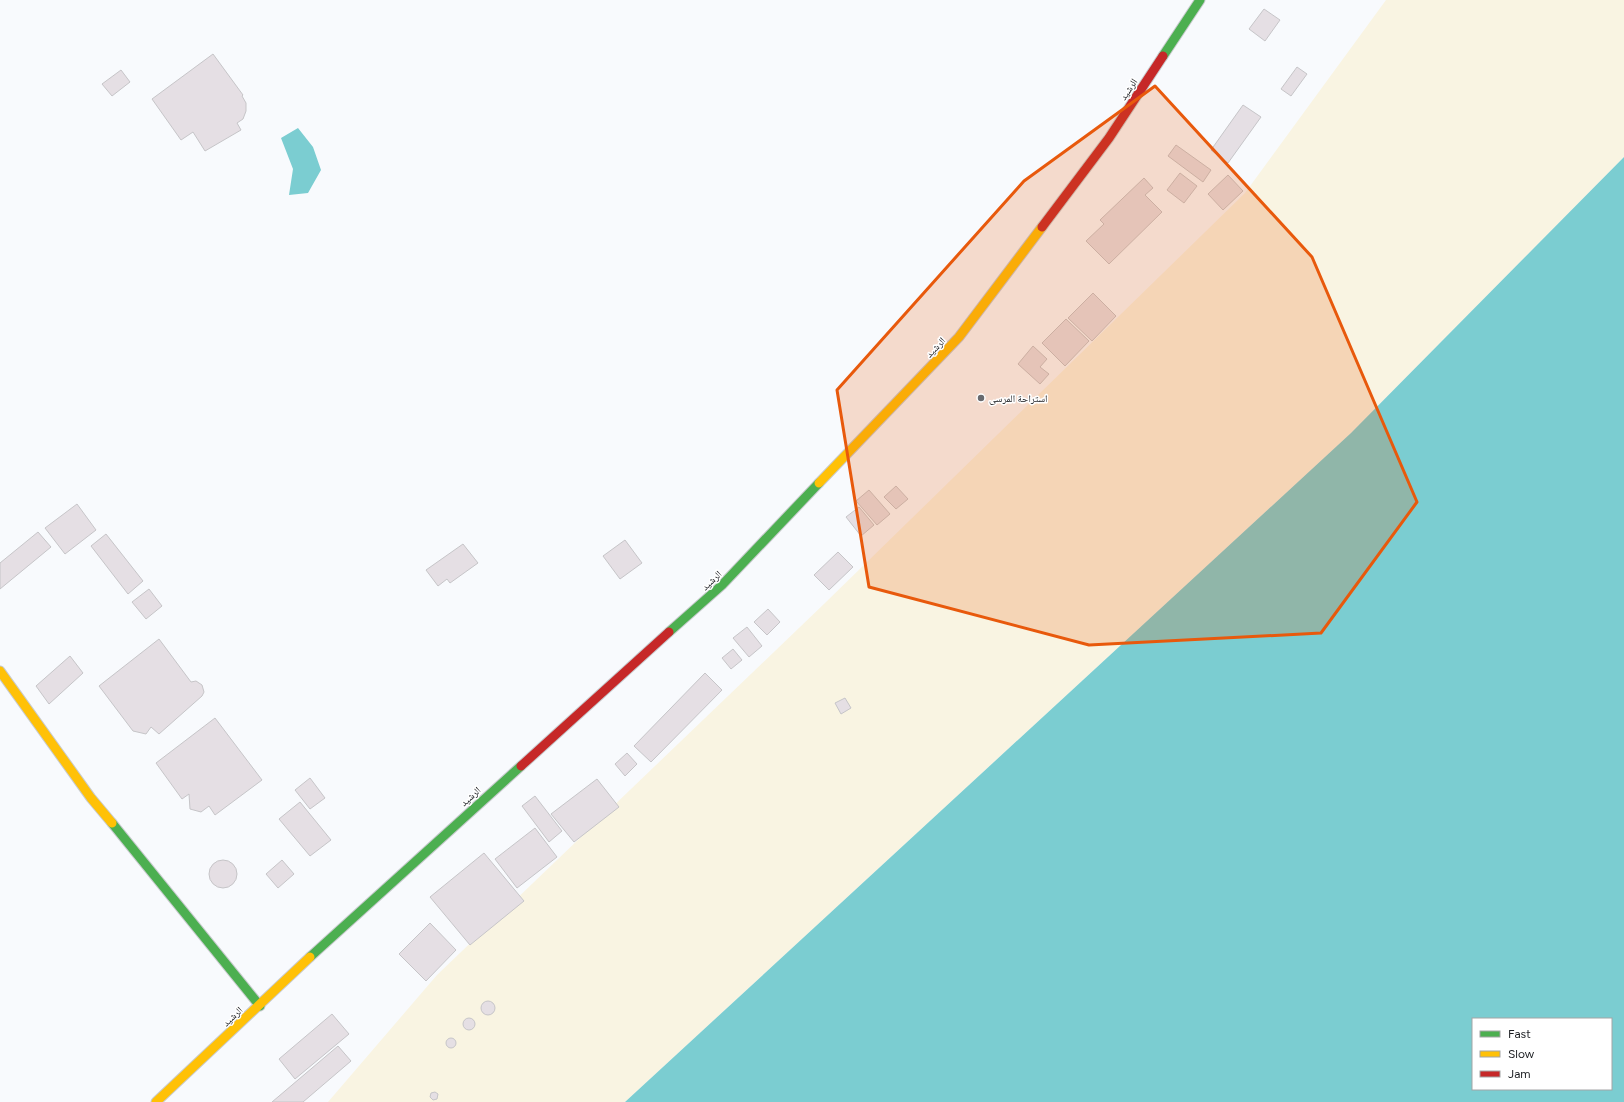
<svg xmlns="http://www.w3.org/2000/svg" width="1624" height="1102" font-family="Figtree,'Noto Naskh Arabic',sans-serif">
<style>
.sand{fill:#f9f4e2}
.water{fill:#7bcdd1;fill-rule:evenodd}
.building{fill:#e5dfe4;stroke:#c6c5c8}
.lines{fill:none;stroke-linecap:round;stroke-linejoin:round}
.fast-casing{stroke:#c8cbce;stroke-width:11}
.slow-casing{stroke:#c8cbce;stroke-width:11}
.jam-casing{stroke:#c8cbce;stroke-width:11}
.fast{stroke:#4caf50;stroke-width:9}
.slow{stroke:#ffc107;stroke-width:9}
.jam{stroke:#c62828;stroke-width:9}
.marked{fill:#e8590c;fill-opacity:0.2;stroke:#e8590c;stroke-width:3;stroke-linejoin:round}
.poi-dot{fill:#686a6e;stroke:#fff;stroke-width:1.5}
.labels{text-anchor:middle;stroke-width:3;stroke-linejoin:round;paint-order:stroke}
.street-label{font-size:10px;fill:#1b1d21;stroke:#fff}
.poi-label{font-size:10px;fill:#1b1d21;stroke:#fff;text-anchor:start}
</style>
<rect width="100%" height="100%" fill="#f8fafd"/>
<polygon class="sand" points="1386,0 1624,0 1624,157 1351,433 625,1102 328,1102 437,975 825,603 1245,193"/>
<g class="water">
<polygon points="298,128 313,147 321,170 308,193 289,195 293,169 281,138"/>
<path d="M 1624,157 L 1624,1102 L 625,1102 L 1351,433 ZM 1473,1019 L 1611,1019 L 1611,1089 L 1473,1089 Z"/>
</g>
<g class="building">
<polygon points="1264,9 1280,20 1265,41 1249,29"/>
<polygon points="213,54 243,95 242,96 246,103 246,111 243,119 237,123 241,130 205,151 193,132 181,140 152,99"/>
<polygon points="1297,67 1307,74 1291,96 1281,89"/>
<polygon points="121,70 130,82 112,96 102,84"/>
<polygon points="1243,105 1261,117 1228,163 1211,150"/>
<polygon points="1176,145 1211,170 1203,182 1168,156"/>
<polygon points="1180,173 1197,186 1184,203 1167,190"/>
<polygon points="1228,175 1243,191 1223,210 1208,194"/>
<polygon points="1144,178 1153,188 1145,195 1162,212 1109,264 1086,241 1104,224 1100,220"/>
<polygon points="1093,293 1116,316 1092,341 1068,318"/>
<polygon points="1066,319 1089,341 1065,366 1042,343"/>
<polygon points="1033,346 1047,359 1040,367 1049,374 1040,384 1018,364"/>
<polygon points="896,486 908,499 896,509 884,497"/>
<polygon points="869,490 890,514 877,525 856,501"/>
<polygon points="77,504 96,530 65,554 45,528"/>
<polygon points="859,507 874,525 861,536 846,517"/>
<polygon points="38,532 51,547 0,589 0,563"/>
<polygon points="106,534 143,581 128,594 91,546"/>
<polygon points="625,540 642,563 620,579 603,556"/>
<polygon points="463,544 478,563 450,583 447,579 438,586 426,570"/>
<polygon points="838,552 853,567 829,590 814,575"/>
<polygon points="149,589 162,606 146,619 132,602"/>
<polygon points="768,609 780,622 767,635 754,622"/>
<polygon points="747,627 762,646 749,657 733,638"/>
<polygon points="159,639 191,682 196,681 202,685 204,692 202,696 159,734 151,727 146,734 133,731 99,686"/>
<polygon points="733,649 742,660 731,669 722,658"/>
<polygon points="70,656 83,673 49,704 36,686"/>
<polygon points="705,673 722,690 651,762 634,746"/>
<polygon points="845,698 851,708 841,714 835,703"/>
<polygon points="215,718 262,780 215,815 209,806 201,812 190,809 189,794 182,799 156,763"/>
<polygon points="627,753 637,764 625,776 615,764"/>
<polygon points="310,778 325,798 310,809 295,790"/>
<polygon points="597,779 619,807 574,842 551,814"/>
<polygon points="535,796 562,831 549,842 522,806"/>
<polygon points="300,802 331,840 310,856 279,819"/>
<polygon points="535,828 557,857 517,888 495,859"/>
<polygon points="484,853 524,901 470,945 430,897"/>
<circle cx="223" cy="874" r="14"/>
<polygon points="282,860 294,874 278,888 266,874"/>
<polygon points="430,923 456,950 426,981 399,954"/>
<circle cx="488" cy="1008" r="7"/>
<polygon points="332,1014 349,1034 295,1079 279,1059"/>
<circle cx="469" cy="1024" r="6"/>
<circle cx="451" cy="1043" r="5"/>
<polygon points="338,1046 351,1061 303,1102 272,1102"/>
<polygon points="435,1092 438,1094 437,1099 433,1100 430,1097 431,1093"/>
</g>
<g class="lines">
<defs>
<g id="fast">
<polyline points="1163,56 1200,0"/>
<polyline points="669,632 722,585 819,483"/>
<polyline points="112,823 260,1006"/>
<polyline points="310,957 521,766"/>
</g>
<g id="slow">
<polyline points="819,483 959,337 1042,227"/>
<polyline points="0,671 91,798 112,823"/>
<polyline points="156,1102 310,957"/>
</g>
<g id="jam">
<polyline points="1042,227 1109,138 1163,56"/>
<polyline points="521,766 669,632"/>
</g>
</defs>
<use href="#fast" class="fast-casing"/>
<use href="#slow" class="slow-casing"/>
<use href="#jam" class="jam-casing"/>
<use href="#fast" class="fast"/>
<use href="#slow" class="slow"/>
<use href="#jam" class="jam"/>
</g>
<path class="marked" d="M 1155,86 L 1312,257 L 1417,502 L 1321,633 L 1089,645 L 869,587 L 837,390 L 1024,181 Z"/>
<circle class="poi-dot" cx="981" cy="398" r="4"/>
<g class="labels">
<g class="street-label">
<text transform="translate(1128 89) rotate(-56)" y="4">الرشيد</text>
<text transform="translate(935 347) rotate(-46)" y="4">الرشيد</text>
<text transform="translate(711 580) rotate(-43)" y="4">الرشيد</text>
<text transform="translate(470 796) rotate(-42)" y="4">الرشيد</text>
<text transform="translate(232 1016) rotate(-43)" y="4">الرشيد</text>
</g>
<g class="poi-label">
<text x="989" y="402">استراحة المرسى</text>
</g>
</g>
<rect x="1472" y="1018" width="140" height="72" fill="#ffffff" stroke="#a4a5a6"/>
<rect x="1480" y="1031" width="20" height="6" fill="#4caf50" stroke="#a4a5a6"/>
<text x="1508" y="1038" font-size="12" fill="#1b1d21">Fast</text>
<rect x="1480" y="1051" width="20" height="6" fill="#ffc107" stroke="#a4a5a6"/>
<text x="1508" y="1058" font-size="12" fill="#1b1d21">Slow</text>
<rect x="1480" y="1071" width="20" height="6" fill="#c62828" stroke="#a4a5a6"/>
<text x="1508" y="1078" font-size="12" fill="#1b1d21">Jam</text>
</svg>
